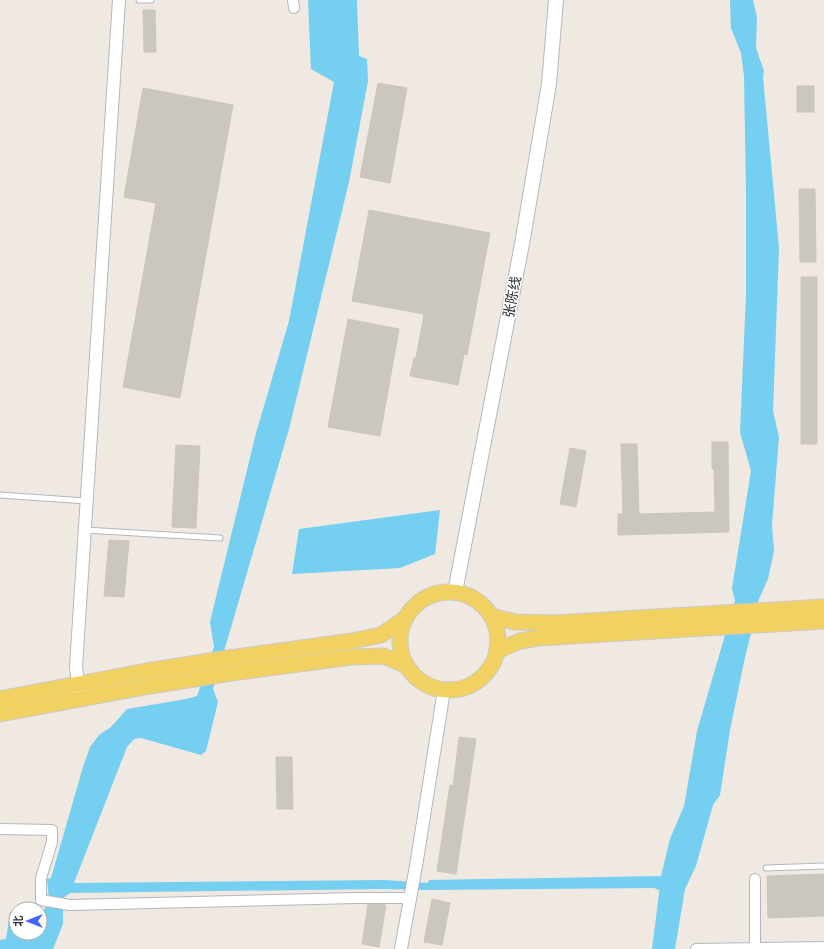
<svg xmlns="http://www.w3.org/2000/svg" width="824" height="949" font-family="'Titillium Web','Noto Sans SC',sans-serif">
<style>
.water{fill:#75cff0}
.building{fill:#cbc7bf;stroke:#cbc5ba}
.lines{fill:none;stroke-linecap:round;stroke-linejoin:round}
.service-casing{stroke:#b4b7c1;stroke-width:7}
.minor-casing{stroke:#b4b7c1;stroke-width:12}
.tertiary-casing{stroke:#b4b7c1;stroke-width:14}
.secondary-casing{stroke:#b4b7c1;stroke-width:16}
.primary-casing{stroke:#c9c9c9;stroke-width:17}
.service{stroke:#fff;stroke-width:5}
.minor{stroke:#fff;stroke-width:10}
.tertiary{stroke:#fff;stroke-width:12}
.secondary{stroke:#fff;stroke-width:14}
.primary{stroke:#f2d163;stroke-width:15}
.labels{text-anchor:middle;stroke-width:3;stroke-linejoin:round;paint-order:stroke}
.street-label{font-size:14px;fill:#2e2e2e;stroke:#fff}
</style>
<rect width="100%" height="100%" fill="#efe9e1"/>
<g class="water">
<polygon points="308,0 357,0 359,56 367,59 368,81 349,182 289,429 213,689 218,702 206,751 201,755 141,738 134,739 127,747 74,883 385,880 428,883 429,880 661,876 670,839 684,806 697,731 735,601 732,588 751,471 740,432 746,296 746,193 744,76 741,53 731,28 730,0 753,0 757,17 756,48 764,71 763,77 779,248 773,411 779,437 772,525 774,551 768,579 759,599 744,662 730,730 720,795 713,805 696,866 685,889 675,949 652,949 659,894 659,890 654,888 427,890 383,889 70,893 63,898 63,924 53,949 0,949 0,940 6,939 10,912 16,912 16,933 40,933 40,912 45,909 49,899 47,879 51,878 83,767 90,747 99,735 111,727 127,709 186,699 197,696 214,647 210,622 256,433 289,321 334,82 311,69"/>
<polygon points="440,510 435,554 400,568 292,574 299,529"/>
</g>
<g class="building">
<polygon points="143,10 155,10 156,52 144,52"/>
<polygon points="378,83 407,88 390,183 360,177"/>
<rect x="797" y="86" width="17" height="26"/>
<polygon points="143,88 233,105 180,398 123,387 156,203 124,197"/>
<polygon points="799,189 815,189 816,262 800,262"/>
<polygon points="369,210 490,233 467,355 464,354 458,385 410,376 414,358 416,358 424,314 352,301"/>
<rect x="801" y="277" width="16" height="167"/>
<polygon points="348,319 399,329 380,436 328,427"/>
<polygon points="712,442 728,442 729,532 618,535 618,514 623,514 621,444 637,444 639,514 715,512 714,469 712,469"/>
<polygon points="176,445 200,446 196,528 172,527"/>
<polygon points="570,448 586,451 576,507 560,504"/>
<polygon points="109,540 129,541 124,597 104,596"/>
<polygon points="459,737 476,739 456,874 437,871 450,785 453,786"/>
<polygon points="276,757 292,757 293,809 277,809"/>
<polygon points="824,874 824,916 768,918 767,876"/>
<polygon points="432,899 450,903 442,945 424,942"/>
<polygon points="368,904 386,905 379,947 362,944"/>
</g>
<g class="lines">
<defs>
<g id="service">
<polyline points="139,0 151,0"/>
<polyline points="0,495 86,501"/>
<polyline points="85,530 220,538"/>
<polyline points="766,868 824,866"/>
</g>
<g id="minor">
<polyline points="293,0 294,8"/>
<polyline points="0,829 52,830 52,842 41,878 41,900 70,905 356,898 410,898"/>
<polyline points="696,949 824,947"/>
<polyline points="755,949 755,879"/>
</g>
<g id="tertiary">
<polyline points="79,692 76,667 119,0"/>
<polyline points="401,949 417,860 444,690"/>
</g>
<polyline id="secondary" points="455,592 522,244 549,84 556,0"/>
<g id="primary">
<circle cx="449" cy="641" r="49"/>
<polyline points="491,616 515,622 555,623 824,607"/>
<polyline points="497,651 520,641 538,638 824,621"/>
<polyline points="0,699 147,671 229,658 352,641 381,635 403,620"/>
<polyline points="0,714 150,686 231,673 351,657 384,656 405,665"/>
</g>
</defs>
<use href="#service" class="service-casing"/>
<use href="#minor" class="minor-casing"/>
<use href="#tertiary" class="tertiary-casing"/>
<use href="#secondary" class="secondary-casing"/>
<use href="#primary" class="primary-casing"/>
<use href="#service" class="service"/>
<use href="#minor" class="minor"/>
<use href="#tertiary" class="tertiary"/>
<use href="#secondary" class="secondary"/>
<use href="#primary" class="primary"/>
</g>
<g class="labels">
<g class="street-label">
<text transform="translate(512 297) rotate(-79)" y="5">张陈线</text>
</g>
</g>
<g transform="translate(28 921) rotate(270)"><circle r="19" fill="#ffffff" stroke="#ababab"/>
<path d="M0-3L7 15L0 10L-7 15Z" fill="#4264fb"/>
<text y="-6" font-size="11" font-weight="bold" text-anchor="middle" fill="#2e2e2e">北</text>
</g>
</svg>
